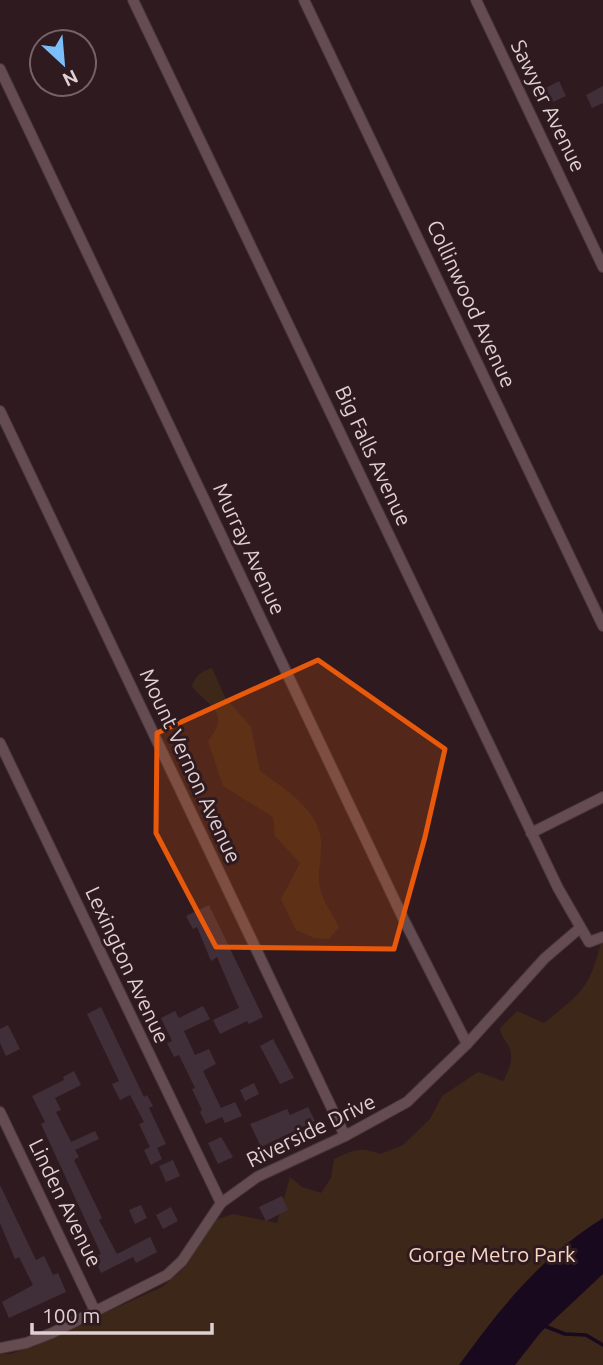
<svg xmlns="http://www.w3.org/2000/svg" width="603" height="1365" font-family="Ubuntu,sans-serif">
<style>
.green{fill:#3d2719}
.water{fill:#19091e}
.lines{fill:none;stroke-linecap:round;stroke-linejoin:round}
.stream{stroke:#19091e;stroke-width:3.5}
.building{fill:#402e39}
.street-casing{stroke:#463639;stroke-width:12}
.street{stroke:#644c50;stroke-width:10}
.marked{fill:#e8590c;fill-opacity:0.2;stroke:#e8590c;stroke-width:5;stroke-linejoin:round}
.labels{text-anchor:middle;stroke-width:6;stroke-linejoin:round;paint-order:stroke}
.street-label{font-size:21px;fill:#dfd0d3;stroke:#2f1b1f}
.park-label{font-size:21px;fill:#f9d7c2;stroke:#2f1b1f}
</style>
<rect width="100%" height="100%" fill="#2f1b1f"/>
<g class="green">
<path d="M 212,668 L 225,697 L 251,727 L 260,771 C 280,786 309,803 318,828 C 325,846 318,864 319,882 C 320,897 332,914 339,927 L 329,939 L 314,938 L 296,930 L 281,899 L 300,863 L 275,836 L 273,817 L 223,786 L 208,741 C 232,712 208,707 192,686 C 196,675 202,671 212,668 Z"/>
<path d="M 603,936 L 603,1365 L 0,1365 L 0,1354 L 11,1354 L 32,1346 L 162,1287 L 181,1271 L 215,1220 L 233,1214 L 277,1223 L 290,1177 L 302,1187 L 321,1193 L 331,1178 L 334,1159 C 354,1150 358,1146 380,1154 L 403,1145 L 430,1119 L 442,1096 L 478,1072 L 503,1081 C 510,1069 515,1056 507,1043 C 503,1037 501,1035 500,1028 L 517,1011 L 544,1023 C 586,990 589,987 603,936 Z"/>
</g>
<path class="water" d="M 603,1218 L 603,1274 L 541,1332 L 515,1365 L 459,1365 C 501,1307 541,1257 603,1218 Z"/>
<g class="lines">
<polyline class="stream" points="547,1327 565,1334 586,1335 603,1345"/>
</g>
<g class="building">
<polygon points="559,81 566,96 553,102 546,88"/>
<polygon points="603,86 603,103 592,108 586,95"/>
<polygon points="209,905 263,1017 249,1024 247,1021 220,1034 213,1020 239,1008 217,957 211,961 197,927 193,929 186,916"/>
<polygon points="203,1006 210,1019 184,1031 195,1055 209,1049 216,1064 203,1071 221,1108 235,1102 242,1116 225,1123 222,1117 206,1124 200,1112 202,1110 192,1089 195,1088 179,1055 174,1057 167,1043 172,1041 161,1018 175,1011 179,1018"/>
<polygon points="101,1007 144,1097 147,1095 153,1106 149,1108 166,1144 157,1148 162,1159 151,1165 144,1150 150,1147 139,1124 144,1122 130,1095 120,1100 112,1084 119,1081 87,1014"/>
<polygon points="8,1025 20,1049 6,1056 0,1043 0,1029"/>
<polygon points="273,1039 294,1078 280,1084 260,1046"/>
<polygon points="74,1071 81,1085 55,1098 61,1110 56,1112 71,1142 95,1131 99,1139 75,1150 79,1157 74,1160 102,1218 99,1220 117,1254 150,1237 157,1252 136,1263 133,1257 101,1273 94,1257 101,1254 41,1124 45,1122 32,1096 64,1080 63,1077"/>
<polygon points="254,1083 259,1094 245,1101 240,1090"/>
<polygon points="308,1107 315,1121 261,1147 250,1124 287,1109 290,1115"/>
<polygon points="221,1137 233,1157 218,1164 208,1143"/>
<polygon points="173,1160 180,1176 166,1182 159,1166"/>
<polygon points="0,1185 36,1260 44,1256 53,1275 58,1273 66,1292 9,1318 2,1302 33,1285 19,1257 15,1259 0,1223"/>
<polygon points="282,1196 288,1210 266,1221 259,1207"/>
<polygon points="141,1205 147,1218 135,1224 129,1210"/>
<polygon points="171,1207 178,1221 163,1229 156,1215"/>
</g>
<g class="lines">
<defs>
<g id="street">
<polyline points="133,0 558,888 589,942 603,937"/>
<polyline points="304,0 603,626"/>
<polyline points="476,0 603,267"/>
<polyline points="0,69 404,920 467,1044"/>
<polyline points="0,411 345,1136"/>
<polyline points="0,743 221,1203"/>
<polyline points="531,833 603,797"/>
<polyline points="0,1112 95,1311"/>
<polyline points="0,1348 26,1343 52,1333 167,1275 182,1261 221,1203 257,1177 345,1136 407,1102 467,1044 545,958 580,928"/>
</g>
</defs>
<use href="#street" class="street-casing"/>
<use href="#street" class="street"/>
</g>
<path class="marked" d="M 318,660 L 445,749 L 425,837 L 394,949 L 216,947 L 156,833 L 157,733 Z"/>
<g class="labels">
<g class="street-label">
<text transform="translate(548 106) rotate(64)" y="7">Sawyer Avenue</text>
<text transform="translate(471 304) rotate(65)" y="7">Collinwood Avenue</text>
<text transform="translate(373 456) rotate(65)" y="7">Big Falls Avenue</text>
<text transform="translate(249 549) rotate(65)" y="7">Murray Avenue</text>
<text transform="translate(190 766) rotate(65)" y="7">Mount Vernon Avenue</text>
<text transform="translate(127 965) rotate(65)" y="7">Lexington Avenue</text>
<text transform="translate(311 1131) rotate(-26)" y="7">Riverside Drive</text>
<text transform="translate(65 1203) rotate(64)" y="7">Linden Avenue</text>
</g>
<g class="park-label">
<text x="492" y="1262">Gorge Metro Park</text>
</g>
</g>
<g transform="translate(63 63) rotate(154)"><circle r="33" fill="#2f1b1f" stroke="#756367" stroke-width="2"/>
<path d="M0-5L12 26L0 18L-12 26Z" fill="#7cbef9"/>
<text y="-10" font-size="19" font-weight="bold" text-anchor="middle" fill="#dfd0d3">N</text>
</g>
<path d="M32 1323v10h180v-10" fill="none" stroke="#dfd0d3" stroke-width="3.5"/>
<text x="42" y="1323" font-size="21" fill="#dfd0d3" stroke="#2f1b1f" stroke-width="5" paint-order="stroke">100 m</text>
</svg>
